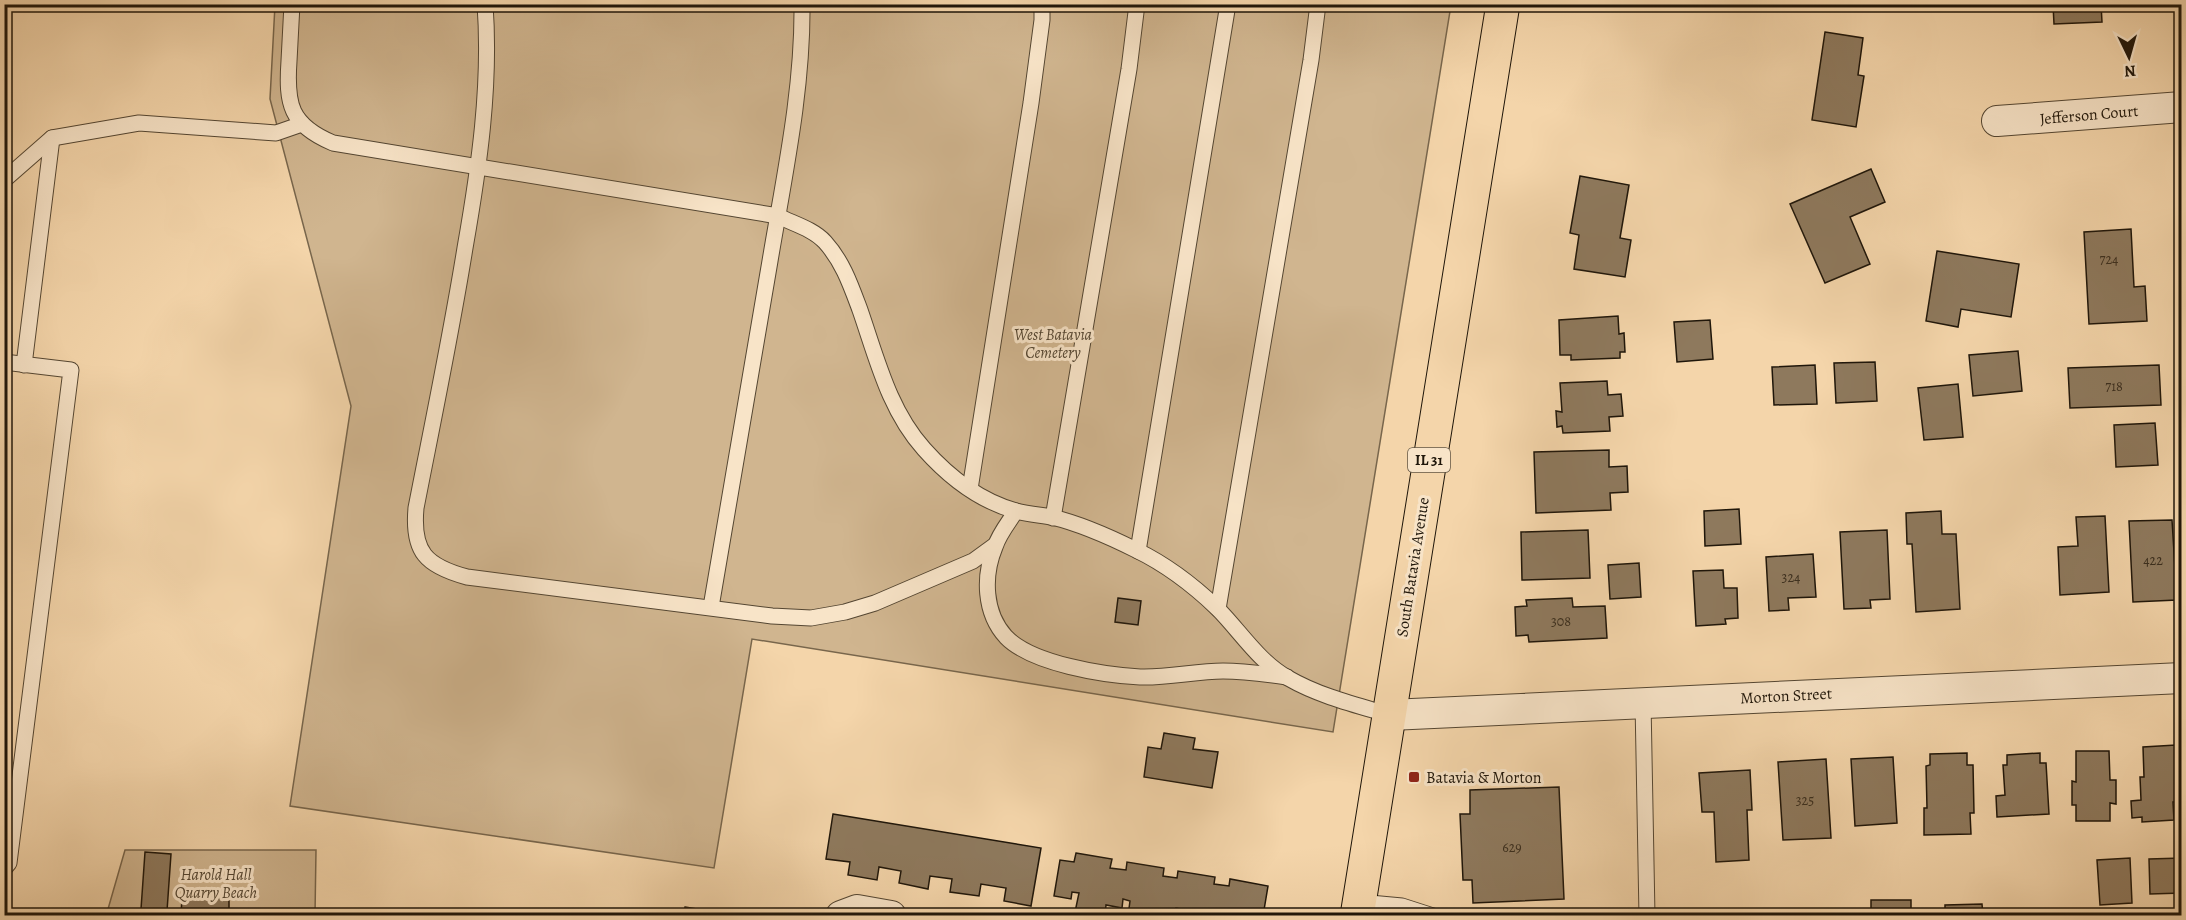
<svg xmlns="http://www.w3.org/2000/svg" width="2186" height="920" font-family="Alegreya,serif">
<style>
.green{fill:#d0b58f;stroke:#78664c;stroke-width:1.5}
.building{fill:#8e795d;stroke:#1f160a;stroke-width:1.5}
.lines{fill:none;stroke-linecap:round;stroke-linejoin:round}
.lane-casing{stroke:#544632;stroke-width:17}
.street-casing{stroke:#544632;stroke-width:32}
.primary-casing{stroke:#1f160a;stroke-width:35}
.lane{stroke:#f8e4c8;stroke-width:15}
.street{stroke:#f8e4c8;stroke-width:30}
.primary{stroke:#f4d5aa;stroke-width:33}
.poi-dot{fill:#8f2418;stroke:#f8e4c8;stroke-width:2}
.labels{text-anchor:middle;stroke-width:6;stroke-linejoin:round;paint-order:stroke}
.number-label{font-size:14px;fill:#3b2f1f}
.shield{fill:#f8e4c8;stroke:#605443;stroke-width:1.5}
.shield-label{font-size:15px;font-weight:bold;fill:#1f160a}
.street-label{font-size:16px;fill:#1f160a;stroke:#f8e4c8}
.park-label{font-size:16px;font-style:italic;fill:#544632;stroke:#f8e4c8}
.poi-label{font-size:16px;fill:#1f160a;stroke:#f8e4c8;text-anchor:start}
</style>
<rect width="100%" height="100%" fill="#f4d5aa"/>
<filter id="stains"><feTurbulence type="fractalNoise" baseFrequency=".00333" numOctaves="4"/><feColorMatrix values="0 0 0 0 .2 0 0 0 0 .09 0 0 0 0 .02 0 0 0 .5 -.17"/></filter>
<radialGradient id="worn" r=".72"><stop offset=".6" stop-color="#630" stop-opacity="0"/><stop offset="1" stop-color="#630" stop-opacity=".3"/></radialGradient>
<g class="green">
<polygon points="275,5 1451,5 1333,732 752,639 714,868 290,806 351,406 270,99"/>
<polygon points="125,850 316,850 315,915 106,916"/>
</g>
<g class="building">
<polygon points="2053,4 2101,4 2102,22 2054,24"/>
<polygon points="1825,32 1863,38 1858,75 1864,76 1856,127 1812,120"/>
<polygon points="1871,169 1885,202 1850,217 1870,264 1825,283 1790,204"/>
<polygon points="1580,176 1629,185 1620,238 1631,240 1625,277 1574,269 1579,235 1570,233"/>
<polygon points="2131,229 2134,287 2145,286 2147,321 2089,324 2084,232"/>
<polygon points="1937,251 2019,264 2011,317 1961,309 1958,327 1926,321"/>
<polygon points="1618,316 1619,334 1624,333 1625,352 1620,352 1620,358 1571,360 1571,355 1560,355 1559,320"/>
<polygon points="1710,320 1713,359 1677,362 1674,322"/>
<polygon points="2018,351 2022,391 1973,396 1969,355"/>
<polygon points="1875,362 1877,401 1836,403 1834,363"/>
<polygon points="1815,365 1817,404 1774,405 1772,367"/>
<polygon points="2159,365 2161,405 2070,408 2068,368"/>
<polygon points="1607,381 1608,395 1621,394 1623,416 1609,417 1610,431 1563,433 1562,426 1557,427 1556,411 1562,412 1560,383"/>
<polygon points="1958,384 1963,437 1924,440 1918,388"/>
<polygon points="2155,423 2158,465 2116,467 2114,425"/>
<polygon points="1609,450 1609,467 1627,466 1628,492 1610,493 1611,510 1536,513 1534,452"/>
<polygon points="1739,509 1741,544 1705,546 1704,511"/>
<polygon points="1941,511 1942,534 1956,534 1960,609 1916,612 1912,544 1907,544 1906,513"/>
<polygon points="2105,516 2109,592 2060,595 2058,547 2078,546 2076,517"/>
<polygon points="2172,520 2177,600 2133,602 2129,521"/>
<polygon points="1588,530 1590,578 1522,580 1521,532"/>
<polygon points="1887,530 1890,599 1870,600 1871,608 1844,609 1840,532"/>
<polygon points="1813,554 1816,597 1788,598 1789,610 1769,611 1766,557"/>
<polygon points="1639,563 1641,597 1610,599 1608,565"/>
<polygon points="1723,570 1724,588 1737,588 1738,618 1725,619 1726,624 1696,626 1693,571"/>
<polygon points="1118,598 1141,601 1138,625 1115,622"/>
<polygon points="1572,598 1573,607 1605,606 1607,638 1529,642 1528,635 1516,636 1515,607 1527,606 1526,600"/>
<polygon points="1164,733 1195,738 1193,749 1218,752 1212,788 1144,777 1148,747 1161,749"/>
<polygon points="2176,745 2178,776 2182,776 2182,802 2173,802 2174,820 2142,822 2142,817 2132,818 2131,801 2141,800 2140,777 2144,777 2143,747"/>
<polygon points="2076,751 2109,751 2110,780 2116,780 2116,804 2110,803 2110,821 2076,821 2076,805 2072,805 2072,781 2076,782"/>
<polygon points="1967,753 1967,765 1973,765 1974,813 1970,813 1971,834 1924,835 1924,808 1927,808 1926,766 1930,765 1930,754"/>
<polygon points="2040,753 2040,763 2046,763 2049,814 1997,817 1996,796 2005,795 2003,765 2007,765 2007,755"/>
<polygon points="1893,757 1897,823 1855,826 1851,759"/>
<polygon points="1826,759 1831,838 1783,840 1778,762"/>
<polygon points="1750,770 1752,810 1747,810 1749,860 1716,862 1714,812 1702,812 1699,773"/>
<polygon points="1559,787 1564,899 1473,903 1472,880 1463,880 1460,814 1470,814 1470,790"/>
<polygon points="833,814 1041,848 1031,906 1004,901 1006,888 981,884 979,896 950,892 952,879 930,876 928,889 899,883 901,871 879,867 877,880 848,875 850,862 826,859"/>
<polygon points="145,852 171,854 167,911 141,909"/>
<polygon points="1076,853 1112,859 1110,868 1126,870 1127,862 1164,868 1163,876 1177,878 1178,871 1215,877 1214,884 1229,886 1230,879 1268,886 1263,916 1181,916 1182,909 1176,908 1174,916 1157,914 1157,916 1128,916 1130,901 1123,899 1122,908 1106,905 1105,916 1075,912 1079,893 1072,892 1071,899 1054,896 1060,860 1074,862"/>
<polygon points="2130,858 2132,903 2100,905 2097,860"/>
<polygon points="2182,858 2182,893 2150,894 2149,859"/>
<polygon points="182,897 229,899 229,916 181,916"/>
<rect x="1871" y="900" width="40" height="16"/>
<polygon points="1982,904 1983,916 1945,916 1945,905"/>
<polygon points="685,907 739,916 683,916"/>
</g>
<g class="lines">
<defs>
<g id="lane">
<path d="M 292,4 C 291,23 290,42 289,61 C 286,104 290,125 333,143 L 778,216 C 794,224 813,229 825,242 C 843,262 851,286 860,310 C 877,359 889,410 924,449 C 948,476 980,501 1016,511 C 1028,514 1040,515 1052,517 C 1081,524 1110,537 1136,550 C 1165,564 1194,586 1217,608 C 1240,631 1259,662 1288,678 C 1319,696 1356,705 1390,715"/>
<path d="M 485,4 C 491,86 479,168 465,248 C 451,335 433,421 416,508 C 412,552 426,566 467,577 L 772,616 L 811,618 L 845,612 L 875,603 L 973,561 L 995,545"/>
<polyline points="4,180 52,138 139,123 276,133 302,124"/>
<polyline points="4,362 71,370 9,863 4,869"/>
<polyline points="24,365 52,138"/>
<polyline points="970,489 1031,103 1042,20 1042,4"/>
<path d="M 1016,511 C 1009,522 999,534 995,547 C 983,576 984,613 1006,637 C 1032,664 1104,675 1140,677 C 1168,678 1196,671 1223,671 C 1244,671 1266,674 1287,677"/>
<polyline points="1053,518 1129,69 1137,4"/>
<polyline points="1138,551 1228,4"/>
<path d="M 711,607 C 731,492 751,377 770,261 C 784,177 803,90 802,4"/>
<polyline points="1218,609 1311,60 1318,4"/>
<polyline points="1643,702 1647,916"/>
<polyline points="1359,902 1402,906 1433,916"/>
</g>
<g id="street">
<polyline points="1997,121 2182,107"/>
<polyline points="1390,715 2182,678"/>
<polyline points="841,916 857,910 891,916"/>
</g>
<polyline id="primary" points="1357,916 1503,4"/>
</defs>
<use href="#lane" class="lane-casing"/>
<use href="#street" class="street-casing"/>
<use href="#primary" class="primary-casing"/>
<use href="#lane" class="lane"/>
<use href="#street" class="street"/>
<use href="#primary" class="primary"/>
</g>
<rect class="poi-dot" x="1408" y="771" width="12" height="12" rx="3"/>
<g class="labels">
<g class="number-label">
<text x="2109" y="264">724</text>
<text x="2114" y="391">718</text>
<text x="2153" y="565">422</text>
<text x="1791" y="582">324</text>
<text x="1561" y="626">308</text>
<text x="1805" y="805">325</text>
<text x="1512" y="852">629</text>
</g>
<rect class="shield" x="1408" y="448" width="42" height="24" rx="4.5"/>
<g class="shield-label">
<text x="1429" y="465">IL 31</text>
</g>
<g class="street-label">
<text transform="translate(2089 114) rotate(-5)" y="6">Jefferson Court</text>
<text transform="translate(1412 567) rotate(-81)" y="6">South Batavia Avenue</text>
<text transform="translate(1786 695) rotate(-3)" y="6">Morton Street</text>
</g>
<g class="park-label">
<text x="1053" y="340">West Batavia<tspan x="1053" dy="18">Cemetery</tspan></text>
<text x="216" y="880">Harold Hall<tspan x="216" dy="18">Quarry Beach</tspan></text>
</g>
<g class="poi-label">
<text x="1426" y="783">Batavia &amp; Morton</text>
</g>
</g>
<rect width="2186" height="920" fill="none" stroke="#f4d5aa" stroke-width="24"/>
<rect x="6" y="6" width="2174" height="908" fill="none" stroke="#1f160a" stroke-width="3"/>
<rect x="12" y="12" width="2162" height="896" fill="none" stroke="#1f160a" stroke-width="1.5"/>
<g transform="translate(2129 57) rotate(175)" stroke="#f8e4c8" stroke-width="4.5" paint-order="stroke">
<path d="M0-4.5L10 22L0 15L-10 22Z" fill="#1f160a"/>
<text y="-9" font-size="16" font-weight="bold" text-anchor="middle" fill="#1f160a">N</text>
</g>
<rect width="100%" height="100%" filter="url(#stains)"/>
<rect width="100%" height="100%" fill="url(#worn)"/>
</svg>
